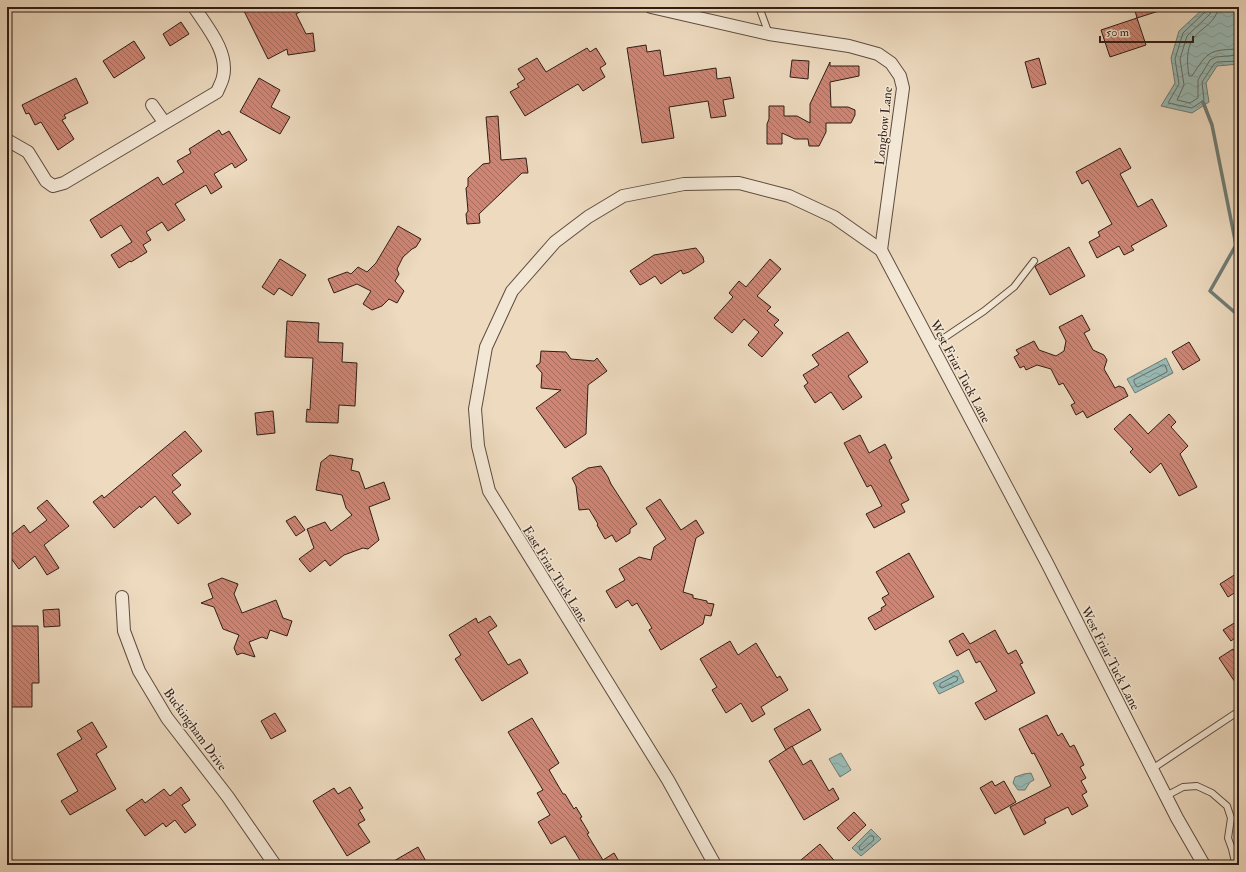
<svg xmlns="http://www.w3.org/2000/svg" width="1246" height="872" font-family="'IM FELL Double Pica',serif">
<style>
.water{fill:url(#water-waves);stroke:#6f7b74}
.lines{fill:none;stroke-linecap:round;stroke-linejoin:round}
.shore{stroke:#646c64;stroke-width:1}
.stream{stroke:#6f7b74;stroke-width:3.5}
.building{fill:url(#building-back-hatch);stroke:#301d15}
.service-casing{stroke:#5f4c40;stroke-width:8}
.minor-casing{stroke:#5f4c40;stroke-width:14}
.service{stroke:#f3e7d5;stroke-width:6}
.minor{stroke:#f3e7d5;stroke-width:12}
.labels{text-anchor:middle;stroke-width:3;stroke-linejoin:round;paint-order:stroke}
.street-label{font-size:13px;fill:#301d15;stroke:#f3e7d5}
</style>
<defs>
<pattern id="water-waves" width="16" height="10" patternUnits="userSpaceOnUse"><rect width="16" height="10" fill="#99bab4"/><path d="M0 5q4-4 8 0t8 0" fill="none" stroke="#849f9a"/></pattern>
<pattern id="building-back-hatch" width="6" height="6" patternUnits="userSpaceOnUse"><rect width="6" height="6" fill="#ce8574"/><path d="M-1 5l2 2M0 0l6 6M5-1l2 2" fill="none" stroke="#a86c5e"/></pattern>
</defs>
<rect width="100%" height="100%" fill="#eddabf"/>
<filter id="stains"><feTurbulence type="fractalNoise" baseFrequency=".005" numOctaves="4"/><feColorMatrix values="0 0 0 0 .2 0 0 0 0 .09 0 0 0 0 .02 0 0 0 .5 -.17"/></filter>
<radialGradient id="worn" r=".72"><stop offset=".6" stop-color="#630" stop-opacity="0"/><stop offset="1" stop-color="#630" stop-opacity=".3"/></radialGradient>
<g class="water">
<polygon points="1205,7 1239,7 1239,64 1217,66 1206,83 1209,102 1192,113 1161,106 1175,83 1171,58 1179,31"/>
<polygon points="1166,358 1173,373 1135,393 1127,379"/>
<polygon points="958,670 964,682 939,694 933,683"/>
<polygon points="841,753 851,770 840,777 829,759"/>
<polygon points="1031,773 1034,780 1030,782 1025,790 1018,790 1013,783 1015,777 1024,774"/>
<polygon points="871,829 881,839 861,856 852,848"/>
</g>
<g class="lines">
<g class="shore">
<polyline points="1207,7 1206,11 1183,33 1175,59 1179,84 1168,103 1192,108 1204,100 1202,82 1214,64 1217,62 1239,61"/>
<polyline points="1212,7 1210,14 1187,36 1180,59 1184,85 1177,100 1190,103 1198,98 1198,80 1210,60 1216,57 1239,55"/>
<path d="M 1218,7 C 1217,23 1201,27 1193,39 C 1186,49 1187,64 1189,76 L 1192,76 C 1208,51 1209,50 1239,49"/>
<polygon points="1163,365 1165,365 1167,370 1167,372 1138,387 1136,386 1134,382 1134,380"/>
<polygon points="955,676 958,678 957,681 942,688 940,687 940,684"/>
<polygon points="870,836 873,836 874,840 862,850 860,850 859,847"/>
</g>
<polyline class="stream" points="1203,102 1212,125 1236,245 1210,291 1239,316"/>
</g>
<g class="building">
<polygon points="242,7 309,7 296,14 306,34 313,33 315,51 288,55 287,49 268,59"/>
<polygon points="1134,7 1164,7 1165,9 1137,18"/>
<polygon points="1137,18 1146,45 1110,57 1101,30"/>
<polygon points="181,22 189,34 170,46 163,34"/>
<polygon points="134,41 145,58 114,78 103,61"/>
<polygon points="646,45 647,52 660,50 664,76 716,68 717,79 730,77 734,98 723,100 726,116 711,118 708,101 669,107 674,138 642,143 627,48"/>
<polygon points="587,48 590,52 596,48 606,64 600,68 605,77 583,91 578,84 525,116 510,92 519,87 517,84 525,79 518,69 537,58 546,72"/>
<polygon points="1039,58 1046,84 1032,88 1025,62"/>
<polygon points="792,60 809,61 808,79 790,77"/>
<polygon points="830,62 830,66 859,66 859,76 830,82 831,107 848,107 855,110 855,115 851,123 826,123 826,132 819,146 809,146 808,139 795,139 782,133 782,144 767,144 767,124 769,119 769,106 784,106 784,116 797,116 810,123 810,104"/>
<polygon points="76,78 88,103 64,115 66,118 62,120 74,139 58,150 41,122 35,125 29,113 26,114 22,105"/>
<polygon points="259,78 280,90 271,107 290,117 280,134 240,112"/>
<polygon points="498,116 501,160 526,158 528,173 522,173 479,214 480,223 467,224 466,214 468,211 466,188 468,186 468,178 483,164 490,163 486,117"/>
<polygon points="219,130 222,135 229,131 247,160 235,168 232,163 214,174 222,187 211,194 206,185 175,204 185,220 168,231 162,222 146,232 151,240 143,245 147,252 131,262 130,261 119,268 111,255 132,242 121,225 101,238 90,220 158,177 163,185 184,172 177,161 191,153 189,149"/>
<polygon points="1120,148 1131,168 1120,174 1138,207 1152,199 1167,226 1131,246 1134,250 1124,255 1119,246 1097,258 1089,242 1100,236 1098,232 1112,224 1088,180 1082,184 1076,172"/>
<polygon points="398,226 421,239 416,247 412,249 403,257 397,269 399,274 395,281 404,291 397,303 389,299 382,306 372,310 363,304 371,291 357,284 334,293 328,279 347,272 351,274 358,267 367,272 376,263"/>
<polygon points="1069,247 1085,276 1050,295 1035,267 1037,265"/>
<polygon points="696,248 703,257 704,262 689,272 683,274 681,270 661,284 655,276 644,283 640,285 630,271 654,255"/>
<polygon points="280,259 306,275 292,296 279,288 274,295 262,287"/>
<polygon points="770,259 781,269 757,296 771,307 767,311 779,320 774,325 783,333 762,357 748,345 759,332 744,319 732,333 714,318 733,297 729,293 739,281 746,287"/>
<polygon points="1082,315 1090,330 1084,333 1093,350 1104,355 1107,360 1104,369 1115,388 1119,386 1124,388 1128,396 1087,418 1083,411 1076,415 1071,405 1075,403 1063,383 1059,385 1051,369 1037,365 1026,370 1024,366 1020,368 1014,357 1019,354 1016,350 1034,341 1039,350 1056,356 1064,351 1066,341 1059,327"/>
<polygon points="287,321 319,323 318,342 343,343 342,362 357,363 355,406 339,405 338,423 306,422 307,409 310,410 313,358 285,357"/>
<polygon points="848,332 868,362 848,376 862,397 843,410 831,392 815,403 804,386 808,383 803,375 819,365 812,355"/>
<polygon points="1189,342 1200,360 1183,370 1172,352"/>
<polygon points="541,351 566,352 571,359 594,361 597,358 607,371 588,385 586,434 565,448 536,408 561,390 541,388 542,373 536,366 540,363"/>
<polygon points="273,411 275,433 257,435 255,413"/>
<polygon points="1130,414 1148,434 1169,414 1176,422 1171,427 1188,446 1180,454 1197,487 1179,496 1161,463 1150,473 1130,452 1133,449 1114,429"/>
<polygon points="185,431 202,451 172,475 181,485 172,492 191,514 178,524 155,496 141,508 140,506 114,528 93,502 102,495 104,498"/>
<polygon points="860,435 869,453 885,444 892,458 889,460 909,500 901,504 905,512 874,528 866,514 882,506 871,485 867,487 844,443"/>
<polygon points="330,455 353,459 351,470 359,472 365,489 384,482 390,499 369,507 379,540 368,549 363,548 344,555 330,566 325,560 310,572 299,559 314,548 307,529 325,522 331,531 352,515 346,508 342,495 316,490 321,462"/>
<polygon points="601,466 608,477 611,484 637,524 630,529 630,533 616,542 612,535 605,539 597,525 598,524 589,509 579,510 576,486 572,478 588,468"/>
<polygon points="660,499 681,530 696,520 704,533 696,538 683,592 693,595 693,598 707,601 707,603 714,604 711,616 705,615 703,624 661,650 649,630 652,628 637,603 632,606 628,600 616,608 606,591 625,580 619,569 639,557 651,560 654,547 666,539 646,508"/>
<polygon points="47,500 69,526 44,545 59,568 47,575 35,556 19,569 7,553 7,538 24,525 30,533 47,520 37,508"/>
<polygon points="295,516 305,530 296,536 286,521"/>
<polygon points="909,553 934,597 875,630 868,618 882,610 881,608 886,605 882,598 889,594 876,572"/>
<polygon points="1239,572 1239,590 1228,597 1220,584"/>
<polygon points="222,578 238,584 234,594 242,613 276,600 283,618 292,621 287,636 270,630 267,639 262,637 249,642 255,657 242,653 237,655 234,648 239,635 223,629 214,607 201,603 213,598 208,584"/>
<polygon points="59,609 60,626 44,627 43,610"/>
<polygon points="490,616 497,626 488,632 508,665 520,659 528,673 482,701 455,659 461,655 449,635 476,618 478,623"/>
<polygon points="1239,620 1239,635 1231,641 1223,630"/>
<polygon points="7,626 38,626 39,683 32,683 32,707 7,707"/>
<polygon points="995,630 1008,654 1016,650 1023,663 1020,664 1035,693 985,720 975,703 997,691 980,661 976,663 969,649 957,656 949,641 963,633 970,644"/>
<polygon points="730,641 738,655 756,643 777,678 780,676 788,690 761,707 765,714 752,722 741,703 726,713 712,690 717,687 700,659"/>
<polygon points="1233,649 1239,658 1239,688 1219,658"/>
<polygon points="809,709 821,730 786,750 774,729"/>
<polygon points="275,713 286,731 271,739 261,721"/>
<polygon points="1047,715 1058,736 1062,733 1070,747 1074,745 1084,765 1080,767 1086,778 1081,781 1087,792 1082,795 1088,806 1072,815 1068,807 1044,819 1046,823 1024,835 1010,807 1051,786 1034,753 1032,754 1019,729"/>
<polygon points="532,718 559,763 549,770 563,794 565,794 574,809 576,807 582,817 580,818 589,833 587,834 603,860 614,853 621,865 583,865 565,836 551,844 544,832 538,822 550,815 537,793 543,790 508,732"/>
<polygon points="92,722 107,747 96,754 116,789 70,815 61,801 78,791 57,754 82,739 77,731"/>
<polygon points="792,746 803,765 811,760 829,791 833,788 839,799 804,820 769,761"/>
<polygon points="992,781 995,786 1004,781 1016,802 995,814 980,788"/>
<polygon points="181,787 190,800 182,805 196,825 185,833 175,820 166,827 163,823 145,836 126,810 142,799 145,803 164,789 170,796"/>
<polygon points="350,787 363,808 359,810 365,820 358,824 370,842 347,856 313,801 334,788 338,794"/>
<polygon points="854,812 866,825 849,841 837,828"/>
<polygon points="820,844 838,865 795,865"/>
<polygon points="418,847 428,865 387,865"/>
</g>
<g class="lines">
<defs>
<g id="service">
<polyline points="759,7 769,34"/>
<polyline points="932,346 984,311 1014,287 1034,261"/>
<polyline points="1152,769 1239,711"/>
<polyline points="1166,796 1183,787 1197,786 1212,793 1227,806 1231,818 1228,838 1232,849 1235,862"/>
<polyline points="1230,865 1239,860"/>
</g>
<g id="minor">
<polyline points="651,7 769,34 849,46 878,54 891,63 900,76 903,88 881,250"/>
<polyline points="152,105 164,122"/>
<path d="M 7,140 L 28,152 L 46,181 L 53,186 L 64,183 L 217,92 C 219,87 222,82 223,77 C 229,52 207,27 194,7"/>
<polyline points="122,597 124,631 139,671 167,718 228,797 275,865"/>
<polyline points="715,865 668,780 489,491 478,446 475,409 486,347 512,291 555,242 588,217 623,196 684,184 739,183 789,196 834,217 881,250 1047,563 1177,818 1204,865"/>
</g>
</defs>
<use href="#service" class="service-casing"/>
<use href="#minor" class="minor-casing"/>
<use href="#service" class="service"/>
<use href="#minor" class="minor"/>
</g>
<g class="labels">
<g class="street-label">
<text transform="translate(883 126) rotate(-84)" y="5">Longbow Lane</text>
<text transform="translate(961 371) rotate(62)" y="5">West Friar Tuck Lane</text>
<text transform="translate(556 574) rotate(58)" y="5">East Friar Tuck Lane</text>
<text transform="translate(1111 658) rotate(63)" y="5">West Friar Tuck Lane</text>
<text transform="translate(196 729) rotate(54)" y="5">Buckingham Drive</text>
</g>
</g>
<rect width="1246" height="872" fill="none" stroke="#eddabf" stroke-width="24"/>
<rect x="8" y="8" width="1230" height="856" fill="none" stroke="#301d15" stroke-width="2"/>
<rect x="12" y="12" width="1222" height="848" fill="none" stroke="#301d15"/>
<path d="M1100 36v6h93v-6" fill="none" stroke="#301d15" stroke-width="2"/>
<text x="1106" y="36" font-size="12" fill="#301d15" stroke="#f3e7d5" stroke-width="3" paint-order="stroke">50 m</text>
<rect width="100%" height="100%" filter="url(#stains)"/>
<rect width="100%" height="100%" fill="url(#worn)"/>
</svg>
